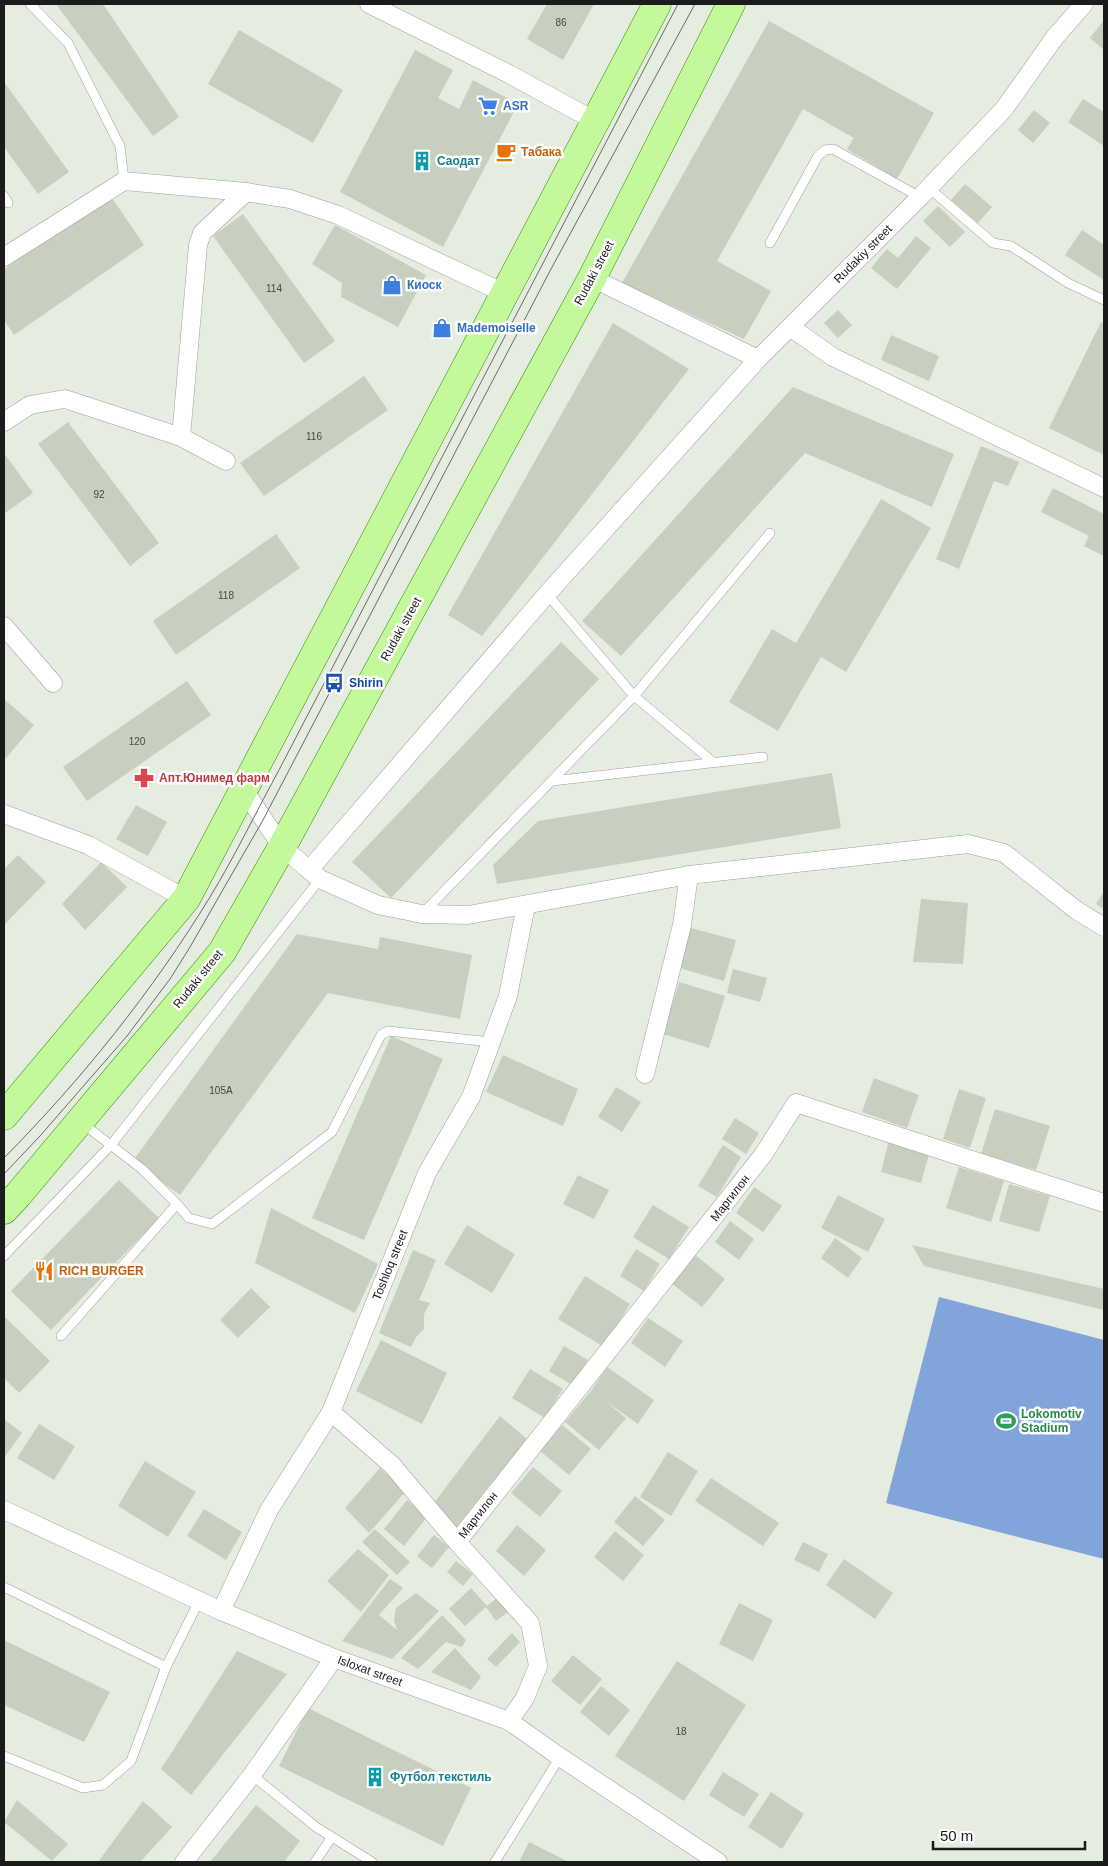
<svg xmlns="http://www.w3.org/2000/svg" width="1108" height="1866" font-family="Arial,sans-serif">
<style>
.pitch{fill:#81a4da}
.building{fill:#c7cfbf}
.lines{fill:none;stroke-linecap:round;stroke-linejoin:round}
.service-casing{stroke:#9f9f9f;stroke-width:10}
.minor-casing{stroke:#9f9f9f;stroke-width:19}
.primary-casing{stroke:#338e05;stroke-width:29}
.service{stroke:#fff;stroke-width:9}
.minor{stroke:#fff;stroke-width:18}
.primary{stroke:#c3f89b;stroke-width:28}
.tram{stroke:#696969;stroke-width:1}
.labels{text-anchor:middle;stroke-width:5;stroke-linejoin:round;paint-order:stroke}
.number-label{font-size:10px;fill:#464844}
.shop-label{font-size:12px;font-weight:bold;fill:#366cbe;stroke:#fff;text-anchor:start}
.food-label{font-size:12px;font-weight:bold;fill:#c56008;stroke:#fff;text-anchor:start}
.culture-label{font-size:12px;font-weight:bold;fill:#0d838f;stroke:#fff;text-anchor:start}
.street-label{font-size:12px;fill:#1b1b1b;stroke:#fff}
.transit-label{font-size:12px;font-weight:bold;fill:#164399;stroke:#fff;text-anchor:start}
.health-label{font-size:12px;font-weight:bold;fill:#be3a42;stroke:#fff;text-anchor:start}
.leisure-label{font-size:12px;font-weight:bold;fill:#27864d;stroke:#fff;text-anchor:start}
</style>
<rect width="100%" height="100%" fill="#e5ede1"/>
<polygon class="pitch" points="939,1297 1104,1340 1104,1559 886,1503"/>
<g class="building">
<polygon points="56,4 103,4 179,117 153,136"/>
<polygon points="547,4 594,4 563,60 527,39"/>
<polygon points="1104,20 1104,50 1090,38"/>
<polygon points="769,21 934,113 897,179 847,149 854,138 803,109 717,261 771,291 744,339 622,283"/>
<polygon points="239,30 343,90 313,143 208,84"/>
<polygon points="415,50 453,70 438,98 459,109 473,80 518,104 443,247 340,192"/>
<polygon points="4,82 69,172 38,194 4,147"/>
<polygon points="1083,99 1104,112 1104,146 1068,122"/>
<polygon points="1034,110 1050,123 1033,143 1018,130"/>
<polygon points="965,184 992,207 978,223 951,200"/>
<polygon points="110,195 144,245 14,335 4,320 4,269"/>
<polygon points="938,206 965,232 950,247 923,221"/>
<polygon points="243,214 335,341 304,363 213,236"/>
<polygon points="335,225 426,275 398,327 341,297 342,283 312,264"/>
<polygon points="1082,230 1104,245 1104,280 1065,255"/>
<polygon points="916,236 931,248 897,289 871,268 887,249 898,258"/>
<polygon points="838,310 852,325 838,338 824,323"/>
<polygon points="1101,322 1104,324 1104,455 1049,428"/>
<polygon points="613,323 689,369 482,636 448,615"/>
<polygon points="891,335 939,356 929,381 881,360"/>
<polygon points="364,376 388,410 264,496 240,463"/>
<polygon points="793,387 954,454 932,507 805,453 621,656 582,621"/>
<polygon points="68,422 159,543 130,566 38,444"/>
<polygon points="981,446 1019,462 1008,486 994,481 959,569 936,559"/>
<polygon points="4,453 33,493 4,514"/>
<polygon points="1053,488 1104,514 1104,556 1084,546 1089,536 1041,512"/>
<polygon points="881,499 931,528 846,672 821,657 778,731 729,702 772,629 796,643"/>
<polygon points="276,534 300,568 176,655 153,621"/>
<polygon points="561,642 599,679 391,898 352,862"/>
<polygon points="187,681 211,715 87,801 63,767"/>
<polygon points="4,699 34,725 6,758 4,757"/>
<polygon points="832,773 841,828 497,884 493,865 538,821"/>
<polygon points="136,805 167,822 148,856 116,839"/>
<polygon points="18,855 46,882 4,925 4,869"/>
<polygon points="101,862 127,887 85,930 62,904"/>
<polygon points="1104,891 1104,909 1096,904"/>
<polygon points="921,899 968,903 963,964 913,962"/>
<polygon points="687,927 736,940 724,981 676,967"/>
<polygon points="297,934 378,949 380,937 472,955 460,1019 328,993 180,1195 133,1161"/>
<polygon points="733,969 767,978 760,1002 727,993"/>
<polygon points="679,982 725,996 709,1048 663,1034"/>
<polygon points="391,1036 443,1059 364,1240 312,1218"/>
<polygon points="503,1055 578,1089 563,1126 486,1092"/>
<polygon points="874,1078 919,1095 907,1128 862,1112"/>
<polygon points="616,1087 641,1102 622,1132 598,1117"/>
<polygon points="959,1089 986,1098 970,1148 943,1139"/>
<polygon points="995,1109 1050,1126 1036,1170 981,1154"/>
<polygon points="735,1118 759,1133 746,1154 722,1139"/>
<polygon points="889,1140 930,1151 921,1183 881,1172"/>
<polygon points="723,1145 741,1157 717,1197 698,1186"/>
<polygon points="959,1167 1004,1181 991,1222 946,1208"/>
<polygon points="578,1175 609,1190 594,1219 563,1204"/>
<polygon points="119,1180 159,1218 51,1330 11,1291"/>
<polygon points="1009,1184 1050,1196 1039,1232 999,1221"/>
<polygon points="754,1187 782,1206 763,1232 736,1213"/>
<polygon points="838,1195 885,1219 868,1252 821,1228"/>
<polygon points="653,1205 689,1227 669,1259 633,1237"/>
<polygon points="271,1208 378,1264 355,1313 255,1263"/>
<polygon points="730,1221 754,1239 739,1260 715,1242"/>
<polygon points="467,1225 515,1254 492,1293 444,1264"/>
<polygon points="835,1238 862,1258 848,1278 821,1258"/>
<polygon points="912,1245 1104,1289 1104,1310 924,1266"/>
<polygon points="636,1249 660,1264 644,1291 620,1276"/>
<polygon points="413,1250 436,1260 419,1300 430,1303 424,1314 424,1329 416,1337 411,1347 379,1333"/>
<polygon points="694,1254 725,1279 702,1307 671,1283"/>
<polygon points="585,1276 630,1304 604,1347 558,1319"/>
<polygon points="251,1288 270,1307 238,1338 220,1320"/>
<polygon points="4,1316 50,1361 19,1393 4,1378"/>
<polygon points="648,1318 683,1341 665,1367 631,1343"/>
<polygon points="381,1340 447,1373 422,1424 356,1391"/>
<polygon points="564,1346 588,1360 572,1385 549,1371"/>
<polygon points="607,1367 654,1400 638,1424 604,1400 626,1418 599,1450 565,1422 591,1391"/>
<polygon points="530,1369 563,1389 545,1418 512,1398"/>
<polygon points="500,1416 527,1439 454,1530 433,1504"/>
<polygon points="4,1419 22,1433 4,1458"/>
<polygon points="39,1424 75,1446 54,1480 17,1458"/>
<polygon points="562,1425 591,1449 569,1475 540,1451"/>
<polygon points="668,1452 698,1471 671,1516 640,1497"/>
<polygon points="145,1461 196,1492 168,1537 118,1506"/>
<polygon points="533,1467 562,1491 540,1517 511,1493"/>
<polygon points="380,1468 406,1491 369,1533 345,1508"/>
<polygon points="711,1478 779,1523 763,1546 695,1501"/>
<polygon points="635,1496 665,1520 643,1546 614,1522"/>
<polygon points="407,1500 427,1517 404,1546 384,1529"/>
<polygon points="204,1509 242,1532 226,1560 187,1536"/>
<polygon points="517,1525 546,1550 524,1576 496,1551"/>
<polygon points="375,1529 410,1562 397,1575 362,1542"/>
<polygon points="615,1531 644,1555 623,1581 594,1557"/>
<polygon points="434,1535 449,1547 432,1568 417,1556"/>
<polygon points="803,1542 828,1554 819,1572 794,1560"/>
<polygon points="358,1549 389,1575 361,1612 327,1581"/>
<polygon points="844,1559 893,1593 875,1619 826,1585"/>
<polygon points="456,1561 473,1574 463,1586 447,1572"/>
<polygon points="390,1579 403,1588 379,1615 397,1630 394,1620 396,1608 416,1593 439,1611 392,1659 342,1641"/>
<polygon points="471,1588 487,1606 497,1598 508,1612 496,1621 486,1607 465,1626 449,1609"/>
<polygon points="739,1603 773,1620 753,1661 719,1644"/>
<polygon points="442,1615 466,1640 462,1647 446,1642 418,1669 401,1658"/>
<polygon points="512,1633 520,1642 496,1667 487,1659"/>
<polygon points="4,1640 110,1692 84,1742 4,1705"/>
<polygon points="455,1648 481,1677 471,1690 431,1672"/>
<polygon points="237,1651 287,1674 191,1795 161,1769"/>
<polygon points="573,1655 602,1679 580,1705 551,1681"/>
<polygon points="677,1661 746,1705 684,1801 615,1756"/>
<polygon points="601,1686 630,1710 609,1736 580,1712"/>
<polygon points="308,1708 471,1788 443,1846 279,1766"/>
<polygon points="723,1772 759,1794 744,1817 709,1795"/>
<polygon points="771,1792 804,1814 782,1849 748,1827"/>
<polygon points="17,1800 68,1844 52,1861 4,1822"/>
<polygon points="143,1801 172,1827 140,1862 98,1862"/>
<polygon points="256,1805 300,1841 284,1862 210,1862"/>
<polygon points="529,1842 569,1862 519,1862"/>
</g>
<g class="lines">
<defs>
<g id="service">
<polyline points="30,4 68,43 120,146 124,181"/>
<polyline points="929,188 993,243 1011,246 1068,283 1104,300"/>
<polyline points="4,196 8,203"/>
<polyline points="770,243 818,156 825,150 833,149 920,197"/>
<polyline points="547,594 634,696 713,762"/>
<polyline points="552,781 763,757"/>
<polyline points="422,914 634,696 770,533"/>
<polyline points="82,1123 142,1169 177,1204 189,1218 212,1224 332,1132 381,1035 388,1031 491,1042"/>
<polyline points="4,1256 111,1145 320,879"/>
<polyline points="61,1336 177,1204"/>
<polyline points="4,1587 166,1667"/>
<polyline points="4,1756 83,1788 103,1785 131,1761 166,1667 199,1601"/>
<polyline points="252,1775 316,1827 372,1862"/>
<polyline points="315,1862 332,1837"/>
<polyline points="495,1862 560,1757"/>
</g>
<g id="minor">
<polyline points="369,4 509,74 595,121"/>
<polyline points="4,257 124,181 246,192 290,199 338,215 504,293"/>
<polyline points="592,278 758,359 920,197 1004,109 1055,37 1084,4"/>
<polyline points="790,327 833,357 1104,488"/>
<polyline points="4,422 30,405 65,399 181,437 226,461"/>
<polyline points="181,437 198,245 202,233 246,192"/>
<polyline points="4,626 53,683"/>
<polyline points="244,790 282,847 320,879 378,905 422,914 468,915 689,875 968,844 1004,853 1076,910 1104,927"/>
<polyline points="4,814 88,845 186,899"/>
<polyline points="309,870 547,594 758,359"/>
<polyline points="645,1074 682,925 689,875"/>
<polyline points="331,1412 392,1465 457,1542 530,1623 538,1666 525,1698 509,1721"/>
<polyline points="4,1510 221,1611 334,1658 509,1721 560,1757 718,1862"/>
<polyline points="457,1542 763,1155 796,1103 1104,1203"/>
<polyline points="221,1611 269,1510 331,1412 427,1173 471,1097 508,996 526,905"/>
<polyline points="184,1862 252,1775 334,1658"/>
</g>
<g id="primary">
<polyline points="4,1116 186,899 657,4"/>
<polyline points="4,1210 18,1195 222,952 282,847 592,278 731,4"/>
</g>
</defs>
<use href="#service" class="service-casing"/>
<use href="#minor" class="minor-casing"/>
<use href="#primary" class="primary-casing"/>
<use href="#service" class="service"/>
<use href="#minor" class="minor"/>
<use href="#primary" class="primary"/>
<g class="tram">
<path d="M 4,1158 C 82,1079 152,992 210,897 C 235,856 256,812 279,770 L 678,4"/>
<polyline points="4,1174 40,1136 127,1036 170,979 190,947 263,820 551,269 695,4"/>
</g>
</g>
<defs>
<symbol id="supermarket-bare" viewBox="-9 -9 18 18"><path d="M-6-5.5h2.5l.6 2H6L4.5 2H-2.5L-4.4-4H-6ZM-1.5 3.2a1.3 1.3 0 1 0 .1 0ZM3 3.2a1.3 1.3 0 1 0 .1 0Z" fill="#3f7fe0" stroke="#fff" stroke-width="2.5" paint-order="stroke"/></symbol>
<symbol id="cafe-bare" viewBox="-9 -9 18 18"><path d="M-5.5-4.5H6V0H3Q3 3.5 0 3.5H-2.5Q-5.5 3.5-5.5 0ZM3-3.2v2h1.7v-2ZM-6 4.5H4V6H-6Z" fill="#e8710a" stroke="#fff" stroke-width="2.5" paint-order="stroke"/></symbol>
<symbol id="building-bare" viewBox="-9 -9 18 18"><path d="M-4-6H4V6H1V3H-1V6H-4ZM-2.5-4.3h1.7v1.8h-1.7ZM.8-4.3h1.7v1.8H.8ZM-2.5-1h1.7V.8h-1.7ZM.8-1h1.7V.8H.8Z" fill="#0f9aa8" stroke="#fff" stroke-width="2.5" paint-order="stroke"/></symbol>
<symbol id="shop-bare" viewBox="-9 -9 18 18"><path d="M-5-2.5h2.3a2.7 3.5 0 0 1 5.4 0H5L5.5 6h-11ZM-1.5-2.5h3a1.5 2.3 0 0 0-3 0Z" fill="#3f7fe0" stroke="#fff" stroke-width="2.5" paint-order="stroke"/></symbol>
<symbol id="bus-bare" viewBox="-9 -9 18 18"><path d="M-5-6H5V4H4V6H2V4H-2V6H-4V4H-5ZM-3.5-4V0h7V-4ZM-3.5 1.2v1.5H-2V1.2ZM2 1.2v1.5H3.5V1.2Z" fill="#1a4fb4" stroke="#fff" stroke-width="2.5" paint-order="stroke"/></symbol>
<symbol id="pharmacy-bare" viewBox="-9 -9 18 18"><path d="M-2-6h4v4h4v4h-4v4h-4v-4h-4v-4h4Z" fill="#e0444e" stroke="#fff" stroke-width="2.5" paint-order="stroke"/></symbol>
<symbol id="restaurant-bare" viewBox="-9 -9 18 18"><path d="M-5-6h1v4h1v-4h1v4h1v-4h1v5L-1.5 .5V6h-2V.5L-5-1ZM5-6V6H3V1.5H1.5Q1.5-4 5-6Z" fill="#e8710a" stroke="#fff" stroke-width="2.5" paint-order="stroke"/></symbol>
<symbol id="stadium-bare" viewBox="-9 -9 18 18"><path d="M0-5a6.5 5 0 1 0 0 10a6.5 5 0 1 0 0-10ZM-3.5-1.8h7v3.6h-7Z" fill="#2e9e5b" stroke="#fff" stroke-width="2.5" paint-order="stroke"/></symbol>
</defs>
<g fill-rule="evenodd">
<use href="#supermarket-bare" x="474" y="92" width="28" height="28"/>
<use href="#cafe-bare" x="492" y="138" width="28" height="28"/>
<use href="#building-bare" x="408" y="147" width="28" height="28"/>
<use href="#shop-bare" x="378" y="271" width="28" height="28"/>
<use href="#shop-bare" x="428" y="314" width="28" height="28"/>
<use href="#bus-bare" x="320" y="669" width="28" height="28"/>
<use href="#pharmacy-bare" x="130" y="764" width="28" height="28"/>
<use href="#restaurant-bare" x="30" y="1257" width="28" height="28"/>
<use href="#stadium-bare" x="992" y="1407" width="28" height="28"/>
<use href="#building-bare" x="361" y="1763" width="28" height="28"/>
</g>
<g class="labels">
<g class="number-label">
<text x="561" y="26">86</text>
<text x="274" y="292">114</text>
<text x="314" y="440">116</text>
<text x="99" y="498">92</text>
<text x="226" y="599">118</text>
<text x="137" y="745">120</text>
<text x="221" y="1094">105А</text>
<text x="681" y="1735">18</text>
</g>
<g class="shop-label">
<text x="503" y="110">ASR</text>
<text x="407" y="289">Киоск</text>
<text x="457" y="332">Mademoiselle</text>
</g>
<g class="food-label">
<text x="521" y="156">Табака</text>
<text x="59" y="1275">RICH BURGER</text>
</g>
<g class="culture-label">
<text x="437" y="165">Саодат</text>
<text x="390" y="1781">Футбол текстиль</text>
</g>
<g class="street-label">
<text transform="translate(863 254) rotate(-45)" y="4">Rudakiy street</text>
<text transform="translate(594 273) rotate(-62)" y="4">Rudaki street</text>
<text transform="translate(401 629) rotate(-61)" y="4">Rudaki street</text>
<text transform="translate(198 979) rotate(-51)" y="4">Rudaki street</text>
<text transform="translate(730 1198) rotate(-52)" y="4">Маргилон</text>
<text transform="translate(390 1265) rotate(-68)" y="4">Toshloq street</text>
<text transform="translate(478 1515) rotate(-52)" y="4">Маргилон</text>
<text transform="translate(370 1671) rotate(20)" y="4">Isloxat street</text>
</g>
<g class="transit-label">
<text x="349" y="687">Shirin</text>
</g>
<g class="health-label">
<text x="159" y="782">Апт.Юнимед фарм</text>
</g>
<g class="leisure-label">
<text x="1021" y="1418">Lokomotiv<tspan x="1021" dy="14">Stadium</tspan></text>
</g>
</g>
<rect width="1108" height="1866" fill="none" stroke="#1b1b1b" stroke-width="10"/>
<path d="M933 1841v8h152v-8" fill="none" stroke="#1b1b1b" stroke-width="2.5"/>
<text x="940" y="1841" font-size="15" fill="#1b1b1b" stroke="#ffffff" stroke-width="4" paint-order="stroke">50 m</text>
</svg>
